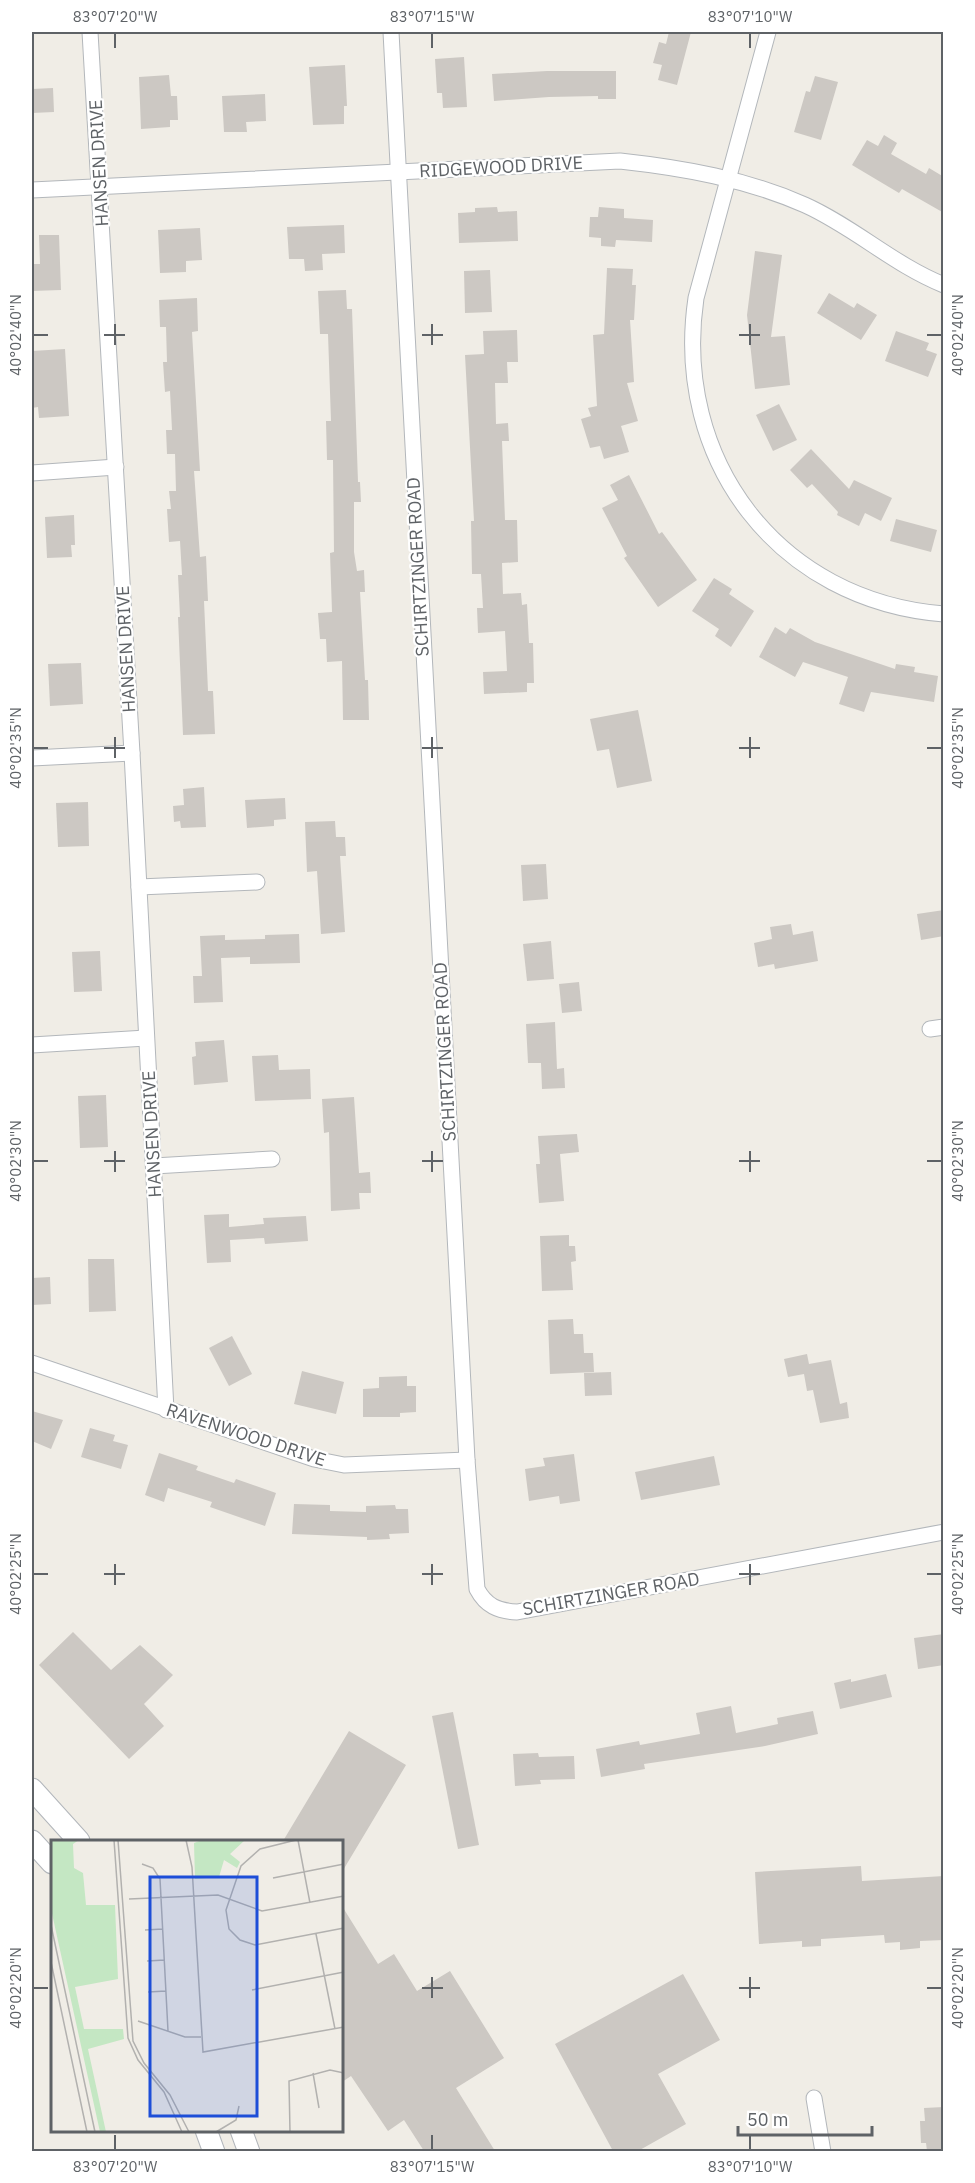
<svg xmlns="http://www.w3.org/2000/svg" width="975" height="2183" font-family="'IBM Plex Sans',sans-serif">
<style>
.building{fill:#ccc8c3}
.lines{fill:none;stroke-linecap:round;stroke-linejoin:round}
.street-casing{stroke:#b3b7bb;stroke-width:17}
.secondary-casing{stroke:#b2b6bb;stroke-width:23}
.street{stroke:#fff;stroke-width:15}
.secondary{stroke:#fff;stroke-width:21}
.ticks{fill:none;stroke:#5e6266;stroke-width:2}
.labels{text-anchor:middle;stroke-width:4.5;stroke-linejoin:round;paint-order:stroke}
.street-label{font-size:18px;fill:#5e6266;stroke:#fff}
.inset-road{fill:none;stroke:#b2b1af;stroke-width:1.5}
.view{fill:#1d4ed8;fill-opacity:0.15;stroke:#1d4ed8;stroke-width:3}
.inset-edge{fill:none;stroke:#5e6266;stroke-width:3}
.neatline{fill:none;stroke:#5e6266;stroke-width:2}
.ticks-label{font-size:15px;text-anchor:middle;fill:#5e6266}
</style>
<rect width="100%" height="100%" fill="#f0ede6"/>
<g class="building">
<polygon points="669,32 691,32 677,85 658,80 662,65 653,63 659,42 666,44"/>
<polygon points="464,57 467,107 443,108 442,93 437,93 435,59"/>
<polygon points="345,65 347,106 344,106 344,124 313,125 309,67"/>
<polygon points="547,71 616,71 616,99 598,99 598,96 549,97 494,101 492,74"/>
<polygon points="169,75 171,96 177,96 178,120 170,120 170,127 141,129 139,77"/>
<polygon points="815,76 838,82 821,140 794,132 806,91 810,92"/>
<polygon points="53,88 54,112 32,113 32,89"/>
<polygon points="265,94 266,121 246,122 247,132 224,132 222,96"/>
<polygon points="884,135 897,143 891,154 926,174 929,168 944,177 944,213 902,189 899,193 852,165 867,140 878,146"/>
<polygon points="497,207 498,212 517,211 518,241 459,243 458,213 475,212 475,208"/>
<polygon points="599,207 624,209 624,218 653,220 652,242 616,240 615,247 601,246 601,238 589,237 590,217 598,217"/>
<polygon points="344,225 345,253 322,254 323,270 305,271 304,259 289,259 287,227"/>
<polygon points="200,228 202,260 186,261 186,272 160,273 158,230"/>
<polygon points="39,235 59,235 61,290 32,291 32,264 40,264"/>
<polygon points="755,251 782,255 771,337 785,336 790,385 755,389 747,315"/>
<polygon points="607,268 633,269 632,285 636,285 634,320 630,320 634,382 627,383 638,421 621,426 629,452 604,459 600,446 590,448 581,419 591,416 588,408 597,406 593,335 604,334"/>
<polygon points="490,270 492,312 465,313 464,271"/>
<polygon points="346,290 347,309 352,309 358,482 360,482 361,502 354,502 354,552 357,571 364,570 365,592 360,592 365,680 368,680 369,720 343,720 342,661 327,662 326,639 320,639 318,613 332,612 330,553 334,552 333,460 327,460 326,421 331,421 328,334 320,334 318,291"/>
<polygon points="829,293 854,308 857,303 877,315 861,340 817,313"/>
<polygon points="197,298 198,331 192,332 200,471 194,471 200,557 206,556 208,601 204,601 208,691 213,691 215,734 183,735 178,617 180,617 178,575 182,575 180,541 169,542 167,509 171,509 169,491 176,491 175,454 167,454 166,430 172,430 170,391 165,392 163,362 167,362 166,327 160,327 159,300"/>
<polygon points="517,330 518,362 507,362 508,383 495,383 496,424 508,423 509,441 502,441 505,520 517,520 518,562 502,563 503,594 521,593 522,605 527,604 529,643 533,643 534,683 527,683 527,692 484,694 483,672 507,671 505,631 478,633 477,608 483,608 481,574 472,574 471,521 474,521 465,355 484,354 483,331"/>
<polygon points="896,331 929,343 926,350 937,354 928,377 885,361"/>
<polygon points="65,349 69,416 39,418 38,407 32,408 32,351"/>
<polygon points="779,404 797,440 773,451 756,415"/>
<polygon points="811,449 849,489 854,480 892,498 881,521 865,513 859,526 837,515 838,512 812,484 807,488 790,470"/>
<polygon points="629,475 659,534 662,532 697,580 658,607 624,558 627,556 602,508 618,500 610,485"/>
<polygon points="74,515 75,545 71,545 72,557 47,558 45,517"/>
<polygon points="896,519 937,530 931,552 890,541"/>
<polygon points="714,578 732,589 729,594 754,611 731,647 715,636 719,629 692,611"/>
<polygon points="775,627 786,634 790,628 815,642 895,669 896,664 915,667 914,672 938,676 934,702 871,692 864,712 839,704 848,677 803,662 795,677 759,657"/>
<polygon points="81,663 83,704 50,706 48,664"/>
<polygon points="638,710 652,781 617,788 609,749 597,751 590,719"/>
<polygon points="204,787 206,827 181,828 180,821 174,822 173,806 184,805 183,789"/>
<polygon points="285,798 286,819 274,820 274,826 247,828 245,800"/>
<polygon points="88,802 89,846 58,847 56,803"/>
<polygon points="335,821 336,837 345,837 346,856 340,856 345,932 321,934 317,871 307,872 305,822"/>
<polygon points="546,864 548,899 523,901 521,865"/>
<polygon points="944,910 944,936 921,940 917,914"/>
<polygon points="791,924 793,935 813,931 818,961 775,969 774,964 758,967 754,943 772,939 770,927"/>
<polygon points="299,934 300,963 250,964 250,957 221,958 223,1002 194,1003 193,976 202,976 200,936 225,935 225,940 265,939 265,935"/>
<polygon points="551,941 554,979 527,981 523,944"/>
<polygon points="100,951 102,991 74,992 72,952"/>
<polygon points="579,982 582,1011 562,1013 559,984"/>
<polygon points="555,1022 557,1069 564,1068 565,1088 542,1089 541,1063 528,1063 526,1024"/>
<polygon points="224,1040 228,1082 194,1085 192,1057 196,1056 195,1042"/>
<polygon points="278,1055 279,1070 310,1069 311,1099 255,1101 252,1056"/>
<polygon points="106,1095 108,1147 80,1148 78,1096"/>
<polygon points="354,1097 359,1173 370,1172 371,1193 359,1193 360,1209 331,1211 329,1132 324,1133 322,1099"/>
<polygon points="577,1134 579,1152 560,1154 564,1201 539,1203 536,1164 540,1164 538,1136"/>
<polygon points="229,1214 229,1227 264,1224 263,1218 306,1216 308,1241 265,1244 264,1238 230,1240 231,1262 207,1263 204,1215"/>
<polygon points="569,1235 569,1246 575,1246 576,1261 571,1262 573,1290 542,1291 540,1236"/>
<polygon points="88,1259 114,1259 116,1311 89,1312"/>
<polygon points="50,1277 51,1304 32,1305 32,1278"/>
<polygon points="573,1319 574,1334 583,1334 584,1353 593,1353 594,1372 550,1374 548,1320"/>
<polygon points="232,1336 252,1374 229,1386 209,1348"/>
<polygon points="807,1354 809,1364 831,1360 840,1404 847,1402 849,1418 820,1423 813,1390 807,1391 804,1374 788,1377 784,1359"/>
<polygon points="302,1371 344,1382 336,1414 294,1404"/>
<polygon points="611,1372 612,1395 585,1396 584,1373"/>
<polygon points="407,1376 407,1386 416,1386 416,1412 400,1413 400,1417 363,1417 363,1389 379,1388 379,1377"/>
<polygon points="32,1411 63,1420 51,1449 32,1441"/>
<polygon points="90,1428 115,1435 113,1441 128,1445 121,1469 81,1457"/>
<polygon points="159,1453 198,1466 196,1470 234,1483 236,1479 276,1493 265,1526 210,1507 212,1502 168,1488 164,1502 145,1495"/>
<polygon points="574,1454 580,1501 560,1504 559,1496 529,1501 525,1469 545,1466 543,1458"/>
<polygon points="714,1456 720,1485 641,1500 635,1472"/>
<polygon points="294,1504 330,1505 330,1511 366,1512 366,1506 395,1505 396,1509 408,1509 409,1533 389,1534 390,1539 367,1540 367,1537 292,1534"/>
<polygon points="73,1632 111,1670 140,1645 173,1675 144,1704 164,1726 129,1759 39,1665"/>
<polygon points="944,1634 944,1665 918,1669 914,1638"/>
<polygon points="886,1674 892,1697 840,1709 834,1683 851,1679 851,1682"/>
<polygon points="731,1706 736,1733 778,1724 777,1718 813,1711 818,1734 765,1746 644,1764 645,1769 601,1777 596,1749 639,1741 640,1745 700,1734 696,1713"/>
<polygon points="453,1712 479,1845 458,1849 432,1716"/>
<polygon points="349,1731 406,1765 342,1872 342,1841 283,1841"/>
<polygon points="538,1753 539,1757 574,1756 575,1779 540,1780 541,1784 515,1786 513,1754"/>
<polygon points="861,1866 862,1881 944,1876 944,1940 920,1941 920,1948 900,1950 900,1942 885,1943 884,1935 821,1939 821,1946 802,1947 802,1941 759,1944 755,1872"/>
<polygon points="342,1906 378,1964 394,1954 417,1991 450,1971 504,2058 456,2088 495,2151 424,2151 404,2120 388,2131 351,2076 342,2082"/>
<polygon points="683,1974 720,2040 658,2074 686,2124 638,2151 613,2151 555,2044"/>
<polygon points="944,2107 944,2151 927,2151 926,2143 921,2143 920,2121 925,2121 924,2108"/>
</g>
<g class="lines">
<defs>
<g id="street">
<polyline points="90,32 132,753 166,1410"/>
<path d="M 391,32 L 467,1460 L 477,1589 C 486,1606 498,1611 517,1612 L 944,1532"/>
<path d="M 768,32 L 696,298 C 672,460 778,601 944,614"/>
<path d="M 32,190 L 620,161 C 684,168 746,179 805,205 C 854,227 894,265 944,285"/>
<polyline points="32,473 116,467"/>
<polyline points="32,758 132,753"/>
<polyline points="139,887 257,882"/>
<polyline points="930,1029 944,1027"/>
<polyline points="32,1045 146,1038"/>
<polyline points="154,1166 272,1159"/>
<polyline points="32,1363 314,1459 344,1465 467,1460"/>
<polyline points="814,2098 823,2152"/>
</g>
<g id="secondary">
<polyline points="32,1789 79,1841"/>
<polyline points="32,1841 52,1863"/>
<polyline points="206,2130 214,2152"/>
<polyline points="241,2130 249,2152"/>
</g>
</defs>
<use href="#street" class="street-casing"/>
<use href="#secondary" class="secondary-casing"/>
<use href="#street" class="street"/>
<use href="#secondary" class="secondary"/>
</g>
<path class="ticks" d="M 115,33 L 115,48M 432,33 L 432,48M 750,33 L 750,48M 115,324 L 115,345M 432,324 L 432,345M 750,324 L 750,345M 33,335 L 48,335M 104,335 L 125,335M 422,335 L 443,335M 739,335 L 760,335M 927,335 L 942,335M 115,737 L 115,758M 432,737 L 432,758M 750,737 L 750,758M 33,748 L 48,748M 104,748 L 125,748M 422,748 L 443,748M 739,748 L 760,748M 927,748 L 942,748M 115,1151 L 115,1172M 432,1151 L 432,1172M 750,1151 L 750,1172M 33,1161 L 48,1161M 104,1161 L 125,1161M 422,1161 L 443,1161M 739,1161 L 760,1161M 927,1161 L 942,1161M 115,1564 L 115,1585M 432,1564 L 432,1585M 750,1564 L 750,1585M 33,1574 L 48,1574M 104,1574 L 125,1574M 422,1574 L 443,1574M 739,1574 L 760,1574M 927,1574 L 942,1574M 432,1977 L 432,1998M 750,1977 L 750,1998M 33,1988 L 48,1988M 422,1988 L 443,1988M 739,1988 L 760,1988M 927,1988 L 942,1988M 115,2135 L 115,2150M 432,2135 L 432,2150M 750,2135 L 750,2150"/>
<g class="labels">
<g class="street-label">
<text transform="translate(99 163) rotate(-93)" y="6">HANSEN DRIVE</text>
<text transform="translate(501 167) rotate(-3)" y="6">RIDGEWOOD DRIVE</text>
<text transform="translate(418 567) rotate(-93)" y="6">SCHIRTZINGER ROAD</text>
<text transform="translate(126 649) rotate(-93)" y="6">HANSEN DRIVE</text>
<text transform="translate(445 1052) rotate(-93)" y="6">SCHIRTZINGER ROAD</text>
<text transform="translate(152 1134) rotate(-93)" y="6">HANSEN DRIVE</text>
<text transform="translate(246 1435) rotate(18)" y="6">RAVENWOOD DRIVE</text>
<text transform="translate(611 1594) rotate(-10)" y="6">SCHIRTZINGER ROAD</text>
</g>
</g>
<g transform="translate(51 1840)">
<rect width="292" height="292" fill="#f0ede6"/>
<path d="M 0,0 L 28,0 L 22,4 L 23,28 L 32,33 L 35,65 L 64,65 L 67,139 L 24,147 L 33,189 L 72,189 L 73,199 L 37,209 L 55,292 L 49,292 L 0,69 ZM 151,0 L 194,0 L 179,14 L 189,22 L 186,28 L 173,20 L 168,37 L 144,39 L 143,3 Z" fill="#c4e7c3"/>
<path class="inset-road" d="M 63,0 L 77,198 L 87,220 L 113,252 L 131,292M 67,0 L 82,201 L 93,223 L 119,255 L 138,292M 135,0 L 141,27 L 152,212 L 293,187M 245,0 L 209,9 L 190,26 L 175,70 L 178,89 L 189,100 L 204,105 L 293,88M 247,0 L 259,63M 91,24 L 102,28 L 109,39 L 117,191M 222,38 L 293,24M 78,59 L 167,55 L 211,71 L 293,56M 0,85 L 44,292M 94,90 L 112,89M 265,94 L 284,189M 96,121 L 114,120M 0,122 L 36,292M 201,150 L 293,132M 97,152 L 115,151M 87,181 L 134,197 L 150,197M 262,233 L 268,268M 165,292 L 185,280 L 188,266M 239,292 L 238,241 L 279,230 L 293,233"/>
<path class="view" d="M 99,37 L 206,37 L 206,276 L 99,276 Z"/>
<rect width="292" height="292" class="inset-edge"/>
</g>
<rect width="975" height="2183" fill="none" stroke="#ffffff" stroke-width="66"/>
<path d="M738 2126v9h134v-9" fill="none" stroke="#5e6266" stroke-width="3"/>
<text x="747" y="2126" font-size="18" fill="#5e6266" stroke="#ffffff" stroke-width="4.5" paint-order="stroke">50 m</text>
<rect x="33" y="33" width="909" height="2117" class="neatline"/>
<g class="ticks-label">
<text x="115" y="22">83°07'20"W</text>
<text x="432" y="22">83°07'15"W</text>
<text x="750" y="22">83°07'10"W</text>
<text transform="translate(16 335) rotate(-90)" y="5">40°02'40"N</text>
<text transform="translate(958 335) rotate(-90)" y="5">40°02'40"N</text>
<text transform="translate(16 748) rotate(-90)" y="5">40°02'35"N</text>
<text transform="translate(958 748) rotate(-90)" y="5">40°02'35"N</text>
<text transform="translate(16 1161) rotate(-90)" y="5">40°02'30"N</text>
<text transform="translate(958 1161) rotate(-90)" y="5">40°02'30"N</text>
<text transform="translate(16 1574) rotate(-90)" y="5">40°02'25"N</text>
<text transform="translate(958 1574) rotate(-90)" y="5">40°02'25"N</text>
<text transform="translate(16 1988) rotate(-90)" y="5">40°02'20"N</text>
<text transform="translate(958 1988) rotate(-90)" y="5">40°02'20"N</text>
<text x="115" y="2172">83°07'20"W</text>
<text x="432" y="2172">83°07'15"W</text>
<text x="750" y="2172">83°07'10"W</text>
</g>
</svg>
